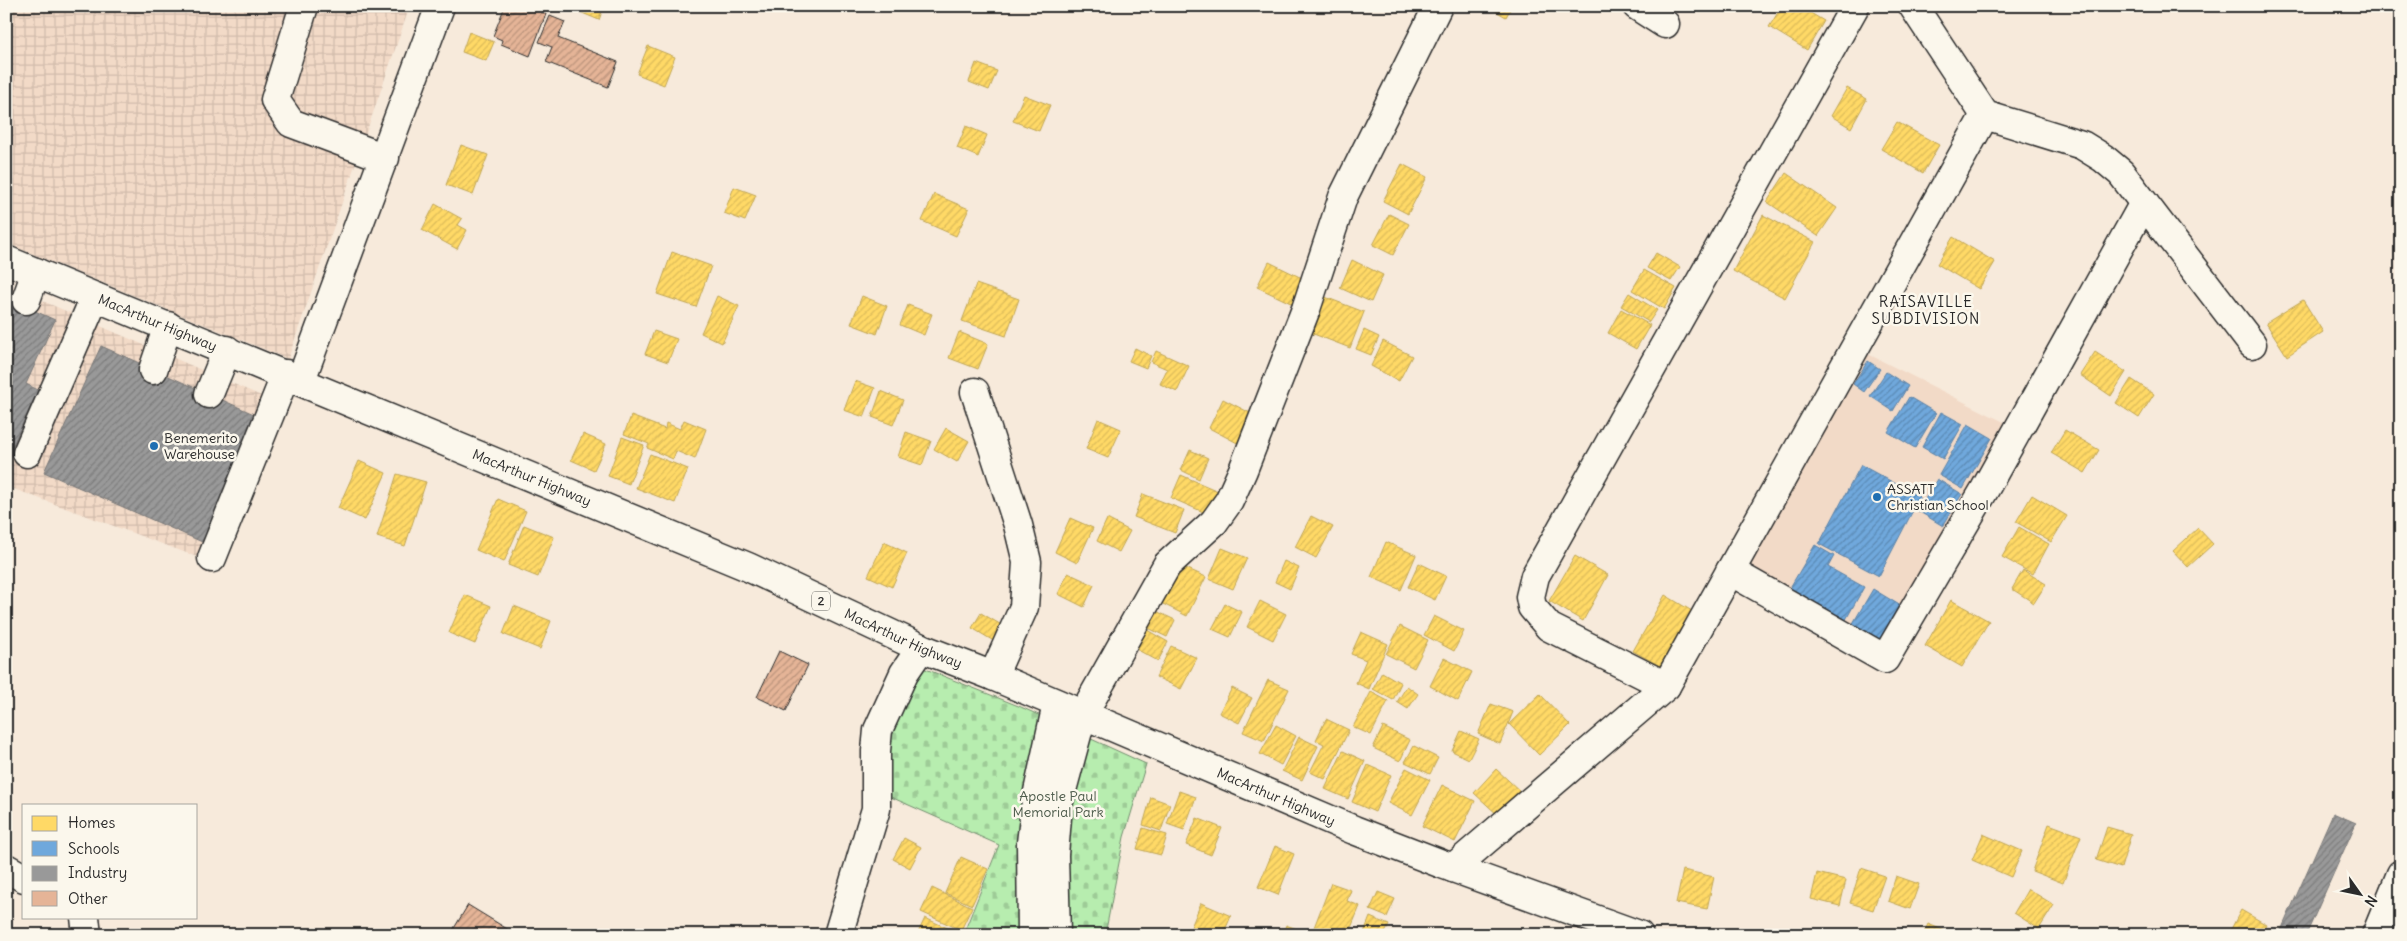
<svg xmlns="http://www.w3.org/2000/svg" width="2407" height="941" font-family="Delius,sans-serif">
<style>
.built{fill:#f2dac7}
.industrial{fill:url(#industrial-grid)}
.cemetery{fill:url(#cemetery-stones);stroke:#718c6d}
.homes{fill:url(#homes-hatch);stroke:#bfa554}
.schools{fill:url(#schools-hatch);stroke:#5b82a7}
.industry{fill:url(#industry-hatch);stroke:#787878}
.building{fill:url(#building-hatch);stroke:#2b2b2b}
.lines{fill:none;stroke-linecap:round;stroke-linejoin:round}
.minor-casing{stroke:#2b2b2b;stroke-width:31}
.highway-casing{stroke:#2b2b2b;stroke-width:31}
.minor{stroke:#fbf7ec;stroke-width:28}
.highway{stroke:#fbf7ec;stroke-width:28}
.poi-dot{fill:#1f6fb2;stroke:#fbf7ec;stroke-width:2}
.labels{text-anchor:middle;stroke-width:5;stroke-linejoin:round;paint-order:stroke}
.shield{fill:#fbf7ec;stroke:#696865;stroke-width:1}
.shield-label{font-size:12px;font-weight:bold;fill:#2b2b2b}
.street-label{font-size:14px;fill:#2b2b2b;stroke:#fbf7ec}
.poi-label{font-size:14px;fill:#2b2b2b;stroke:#fbf7ec;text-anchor:start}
.park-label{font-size:14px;fill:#4e5c4c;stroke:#fbf7ec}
.neighbourhood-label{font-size:15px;letter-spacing:1px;fill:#2b2b2b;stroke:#fbf7ec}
</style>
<defs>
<pattern id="industrial-grid" width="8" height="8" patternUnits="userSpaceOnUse" patternTransform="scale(1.25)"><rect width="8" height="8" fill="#f2dac7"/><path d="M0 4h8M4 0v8" fill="none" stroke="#d0bbab"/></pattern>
<pattern id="cemetery-stones" width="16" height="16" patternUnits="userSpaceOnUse" patternTransform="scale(1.25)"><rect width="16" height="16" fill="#b7edaf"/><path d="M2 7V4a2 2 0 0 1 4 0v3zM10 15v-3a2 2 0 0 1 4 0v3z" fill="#9ecb97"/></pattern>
<pattern id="homes-hatch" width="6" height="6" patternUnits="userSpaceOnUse" patternTransform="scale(1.25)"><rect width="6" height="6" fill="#ffd966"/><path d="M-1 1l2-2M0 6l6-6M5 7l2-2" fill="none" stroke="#dbba59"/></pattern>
<pattern id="schools-hatch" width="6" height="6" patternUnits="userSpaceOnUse" patternTransform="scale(1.25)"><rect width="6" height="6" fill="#6fa8dc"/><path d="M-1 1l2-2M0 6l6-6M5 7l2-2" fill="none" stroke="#5b89b3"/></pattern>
<pattern id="industry-hatch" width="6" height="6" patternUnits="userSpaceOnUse" patternTransform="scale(1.25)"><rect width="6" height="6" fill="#999"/><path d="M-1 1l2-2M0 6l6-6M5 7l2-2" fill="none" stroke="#7d7d7d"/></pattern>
<pattern id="building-hatch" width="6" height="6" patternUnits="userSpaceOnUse" patternTransform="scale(1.25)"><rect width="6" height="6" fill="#e5b497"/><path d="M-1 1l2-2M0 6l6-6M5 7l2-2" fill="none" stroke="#ba937b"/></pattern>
</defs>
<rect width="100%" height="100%" fill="#f7eadb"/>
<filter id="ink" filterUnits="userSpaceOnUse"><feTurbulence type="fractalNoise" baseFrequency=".02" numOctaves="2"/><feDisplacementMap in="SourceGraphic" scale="10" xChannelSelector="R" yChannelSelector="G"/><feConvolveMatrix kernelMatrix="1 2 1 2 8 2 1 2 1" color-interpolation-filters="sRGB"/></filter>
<g filter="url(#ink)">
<polygon class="built" points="1864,352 2008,424 1884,650 1746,570"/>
<g class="industrial">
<polygon points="6,6 410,6 288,359 6,243"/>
<polygon points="6,285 273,401 208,561 6,486"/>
</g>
<polygon class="cemetery" points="913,664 1021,707 1146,764 1124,837 1105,935 963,935 999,845 884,794 883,734"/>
<g class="homes">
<polygon points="576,6 604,6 599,20 575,10"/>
<polygon points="1487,6 1512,6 1506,17"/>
<polygon points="1782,6 1799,6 1824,21 1807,50 1769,27"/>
<polygon points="469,32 494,42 486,61 462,52"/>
<polygon points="648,46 675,57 664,85 637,74"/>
<polygon points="976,63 997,71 989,90 969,82"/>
<polygon points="1847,88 1867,99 1851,128 1831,116"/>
<polygon points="1024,95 1050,105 1039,131 1013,121"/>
<polygon points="1897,122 1939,145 1923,173 1881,149"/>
<polygon points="966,126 987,135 978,157 957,148"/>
<polygon points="461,145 488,155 473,195 446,185"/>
<polygon points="1402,164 1427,177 1408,214 1383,201"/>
<polygon points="1786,173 1837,208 1818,236 1767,202"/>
<polygon points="734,187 756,195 745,221 724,213"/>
<polygon points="934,194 969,209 956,236 922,221"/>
<polygon points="435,204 462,219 458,225 467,230 457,249 422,230"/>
<polygon points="1389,214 1409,224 1393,255 1373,245"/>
<polygon points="1763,215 1815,242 1785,298 1733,271"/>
<polygon points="1953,237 1995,262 1979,289 1937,264"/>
<polygon points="672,252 711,266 696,307 657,294"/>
<polygon points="1656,253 1680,267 1671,281 1647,268"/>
<polygon points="1352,260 1383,275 1371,302 1340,288"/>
<polygon points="1269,262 1308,281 1297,306 1257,287"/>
<polygon points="1644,270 1676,288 1664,309 1632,290"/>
<polygon points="976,284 1019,299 1006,336 962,321"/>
<polygon points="1629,293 1657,310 1649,322 1621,306"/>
<polygon points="717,296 739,306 722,343 701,333"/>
<polygon points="862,296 887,306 877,334 851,324"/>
<polygon points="1325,297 1364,312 1350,348 1311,333"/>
<polygon points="2303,300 2323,332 2287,356 2266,323"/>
<polygon points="908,305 932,314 924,335 900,325"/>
<polygon points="1621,309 1650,325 1636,349 1608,333"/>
<polygon points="1364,330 1379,337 1371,355 1356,349"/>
<polygon points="654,331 677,339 668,362 645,354"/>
<polygon points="959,332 988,344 978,369 949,358"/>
<polygon points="1383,341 1412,356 1399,381 1371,366"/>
<polygon points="1135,348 1151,356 1146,368 1129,361"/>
<polygon points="1156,351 1189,366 1177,392 1160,384 1167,369 1151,362"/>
<polygon points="2095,352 2126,372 2111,396 2080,375"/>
<polygon points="2131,379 2154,394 2139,418 2116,403"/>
<polygon points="855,381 875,388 864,417 844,410"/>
<polygon points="881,391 903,400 893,425 872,417"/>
<polygon points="1223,399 1258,417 1243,446 1209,428"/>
<polygon points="631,416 665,429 666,423 680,429 684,420 706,429 695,459 676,451 673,459 647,448 649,444 624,434"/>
<polygon points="1098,419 1121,429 1108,458 1086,449"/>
<polygon points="946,428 969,441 957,462 934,449"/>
<polygon points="2065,430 2099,450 2085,473 2051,453"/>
<polygon points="906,432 931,441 922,465 898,457"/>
<polygon points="583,434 606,444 594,470 571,460"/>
<polygon points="622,437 644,445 629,484 608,476"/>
<polygon points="1190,450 1208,458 1199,479 1181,470"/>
<polygon points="650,454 688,469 675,503 636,488"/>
<polygon points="359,461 386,473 365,520 338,508"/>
<polygon points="397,474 426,482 405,546 377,537"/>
<polygon points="1181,475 1218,491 1208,514 1171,498"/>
<polygon points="1143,494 1184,510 1175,533 1134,517"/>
<polygon points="2032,495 2067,516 2051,542 2016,522"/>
<polygon points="498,499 526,511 504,562 476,550"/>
<polygon points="1311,516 1333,527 1316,558 1295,547"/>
<polygon points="1070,518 1093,528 1077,563 1055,552"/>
<polygon points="1107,519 1130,531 1119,552 1097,541"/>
<polygon points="524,525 554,537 538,577 508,565"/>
<polygon points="2019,527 2049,544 2033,574 2002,557"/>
<polygon points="2198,528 2213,544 2188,567 2173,551"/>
<polygon points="884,542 907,553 892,587 868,576"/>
<polygon points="1386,542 1416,555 1401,590 1371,577"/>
<polygon points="1222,548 1247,558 1233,589 1209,579"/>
<polygon points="1575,556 1608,575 1583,621 1549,601"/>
<polygon points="1284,561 1299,568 1290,589 1275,582"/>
<polygon points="1419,563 1446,576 1435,600 1408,587"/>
<polygon points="1179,565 1206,577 1187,616 1161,603"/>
<polygon points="2023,570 2046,584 2034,603 2012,589"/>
<polygon points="1068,573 1094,585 1084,607 1058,594"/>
<polygon points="465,595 491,606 475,644 449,633"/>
<polygon points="1665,595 1692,611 1660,666 1633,651"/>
<polygon points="1951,600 1989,621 1962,667 1925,646"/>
<polygon points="1260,601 1286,614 1273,640 1247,627"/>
<polygon points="1225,604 1242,612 1230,637 1212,629"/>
<polygon points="514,606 551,621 540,649 503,634"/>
<polygon points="1154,610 1175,620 1167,637 1146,627"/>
<polygon points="981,613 1005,627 997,643 972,628"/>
<polygon points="1434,616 1464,631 1454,651 1424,635"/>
<polygon points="1400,626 1428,640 1414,668 1386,654"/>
<polygon points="1147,630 1168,642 1158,661 1136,649"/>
<polygon points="1361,632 1388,644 1369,689 1356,683 1366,660 1351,654"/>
<polygon points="1171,646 1197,658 1181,689 1156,677"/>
<polygon points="1444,658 1472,672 1458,701 1430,686"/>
<polygon points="1382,672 1401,683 1393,700 1373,689"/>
<polygon points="1268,680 1289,689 1264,741 1243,732"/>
<polygon points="1407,686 1418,694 1408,709 1397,702"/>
<polygon points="1232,688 1252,698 1239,723 1219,713"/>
<polygon points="1371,692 1388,701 1371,735 1353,727"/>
<polygon points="1540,694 1570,725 1539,755 1509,724"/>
<polygon points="1491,704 1513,712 1500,744 1478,734"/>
<polygon points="1326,719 1349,730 1325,779 1310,772 1324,744 1316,740"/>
<polygon points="1276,725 1296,736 1281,765 1260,754"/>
<polygon points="1383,727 1410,740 1400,761 1373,748"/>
<polygon points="1461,731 1479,739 1469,759 1452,751"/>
<polygon points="1299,737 1318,746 1302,780 1282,771"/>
<polygon points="1414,746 1438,758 1430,774 1405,762"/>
<polygon points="1343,751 1365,761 1348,799 1325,789"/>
<polygon points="1368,765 1391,775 1375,812 1352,802"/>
<polygon points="1406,768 1430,780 1412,815 1388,803"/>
<polygon points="1496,769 1521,792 1499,816 1474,793"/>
<polygon points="1442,785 1475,801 1455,842 1422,826"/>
<polygon points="1179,791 1196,797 1184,830 1167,824"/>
<polygon points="1151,797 1170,804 1161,831 1143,825"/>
<polygon points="1197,818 1222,828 1211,855 1186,845"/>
<polygon points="2049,824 2081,836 2063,883 2032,871"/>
<polygon points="2107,827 2131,834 2121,868 2096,860"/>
<polygon points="1143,828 1167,835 1161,855 1137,849"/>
<polygon points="1983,834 2022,851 2011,877 1972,860"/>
<polygon points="904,838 921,847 910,868 893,859"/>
<polygon points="1275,846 1294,854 1278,895 1258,887"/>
<polygon points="961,857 988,869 972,905 945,893"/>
<polygon points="1861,868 1885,876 1873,910 1850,903"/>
<polygon points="1683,870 1714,877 1707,909 1676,903"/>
<polygon points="1817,873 1846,880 1840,906 1811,899"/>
<polygon points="1896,876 1919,884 1910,909 1888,901"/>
<polygon points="1331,883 1351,890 1347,901 1360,906 1348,935 1327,935 1313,930"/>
<polygon points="932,888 972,907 961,930 921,912"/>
<polygon points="2028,889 2054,905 2039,929 2014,913"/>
<polygon points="1378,892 1395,899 1387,917 1370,910"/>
<polygon points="1201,903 1231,916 1223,935 1210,935 1191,927"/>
<polygon points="2241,910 2267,925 2262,935 2228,935"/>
<polygon points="1370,917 1389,925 1384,935 1363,935"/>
<polygon points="925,918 954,931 953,935 917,935"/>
<polygon points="1928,924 1955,935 1923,935"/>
<polygon points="1286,925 1305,932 1304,935 1282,935"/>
</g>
<g class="schools">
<polygon points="1868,361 1880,369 1864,392 1853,384"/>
<polygon points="1886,372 1908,386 1893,411 1870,396"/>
<polygon points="1909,397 1936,413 1915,448 1888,432"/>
<polygon points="1941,412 1963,424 1943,459 1922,447"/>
<polygon points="1968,424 1992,438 1963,489 1939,475"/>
<polygon points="1861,465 1920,497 1879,576 1819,544"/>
<polygon points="1937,479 1962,494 1943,526 1918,511"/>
<polygon points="1815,545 1834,556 1828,567 1864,587 1844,623 1788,591"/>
<polygon points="1873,589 1901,606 1881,641 1852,625"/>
</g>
<g class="industry">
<polygon points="6,298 55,320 26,384 38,390 6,460"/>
<polygon points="101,346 265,419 209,545 44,472"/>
<polygon points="2333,813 2356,823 2306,935 2279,935"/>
</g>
<g class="building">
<polygon points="505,6 527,6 546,14 530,56 501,44 502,40 493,36"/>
<polygon points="550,16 565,22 558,38 618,62 608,87 546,62 552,47 539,42"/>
<polygon points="779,651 808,665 786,711 757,697"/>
<polygon points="468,905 517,935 450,935"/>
</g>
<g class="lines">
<defs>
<g id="minor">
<polyline points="304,6 275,100 291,123 385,158"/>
<polyline points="1637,6 1665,24"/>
<polyline points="1913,6 1985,115 2082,145 2103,158 2121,173 2252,344"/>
<polyline points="26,300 36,272"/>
<polyline points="153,370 168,326"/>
<polyline points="301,380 440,6"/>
<polyline points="975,392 1018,525 1027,562 1024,607 993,676"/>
<polyline points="209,394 227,350"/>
<polyline points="27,453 95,297"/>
<polyline points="212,558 286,374"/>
<polyline points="1730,571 1885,659 1985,489 2144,203"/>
<polyline points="1666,686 1549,627 1532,607 1530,597 1535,576 1855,6"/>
<polyline points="6,868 24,878"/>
<polyline points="1453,868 1666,686 1985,115"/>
<polyline points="85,917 87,935"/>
<polyline points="838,935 876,809 876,751 878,730 904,673 921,648"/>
<polyline points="1032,935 1031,843 1036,801 1057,704"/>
<polyline points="1056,935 1054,855 1058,805 1082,716 1167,565 1214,522 1229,501 1243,470 1306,309 1343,197 1438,6"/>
<polyline points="2376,935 2401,874"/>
</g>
<g id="highway">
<path id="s1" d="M 6,260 L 748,567 L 921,648 L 993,676 L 1354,830 L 1442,864 L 1639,935"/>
</g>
</defs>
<use href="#minor" class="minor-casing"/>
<use href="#highway" class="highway-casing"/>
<use href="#minor" class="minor"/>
<use href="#highway" class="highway"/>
</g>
</g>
<g class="poi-dot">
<circle cx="154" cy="446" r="5"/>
<circle cx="1877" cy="497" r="5"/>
</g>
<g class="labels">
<rect class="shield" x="812" y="591.5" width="18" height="19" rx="4"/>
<g class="shield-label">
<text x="821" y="605">2</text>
</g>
<g class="street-label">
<text dy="5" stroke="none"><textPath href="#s1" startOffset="164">MacArthur Highway</textPath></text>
<text dy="5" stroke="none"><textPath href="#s1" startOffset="569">MacArthur Highway</textPath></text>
<text dy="5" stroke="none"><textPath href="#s1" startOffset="974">MacArthur Highway</textPath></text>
<text dy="5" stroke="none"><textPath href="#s1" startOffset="1379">MacArthur Highway</textPath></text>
</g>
<g class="poi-label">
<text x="164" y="443">Benemerito<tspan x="164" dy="16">Warehouse</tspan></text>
<text x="1887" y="494">ASSATT<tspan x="1887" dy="16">Christian School</tspan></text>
</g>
<g class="park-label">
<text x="1058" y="801">Apostle Paul<tspan x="1058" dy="16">Memorial Park</tspan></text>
</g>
<g class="neighbourhood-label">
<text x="1926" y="307">RAISAVILLE<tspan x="1926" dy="17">SUBDIVISION</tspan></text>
</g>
</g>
<rect width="2407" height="941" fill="none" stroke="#fbf7ec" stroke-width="25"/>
<rect x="12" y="12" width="2382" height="916" fill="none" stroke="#2b2b2b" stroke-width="2" filter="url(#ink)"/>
<rect x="22" y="804" width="175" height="115" fill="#fbf7ec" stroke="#a8a59f"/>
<rect x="32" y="816" width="25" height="15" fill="#ffd966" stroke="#a8a59f"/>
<text x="68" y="828" font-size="15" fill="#2b2b2b">Homes</text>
<rect x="32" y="841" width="25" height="15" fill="#6fa8dc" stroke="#a8a59f"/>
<text x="68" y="854" font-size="15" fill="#2b2b2b">Schools</text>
<rect x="32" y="866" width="25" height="15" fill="#999999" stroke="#a8a59f"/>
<text x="68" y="878" font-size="15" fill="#2b2b2b">Industry</text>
<rect x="32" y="891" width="25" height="15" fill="#e5b497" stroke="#a8a59f"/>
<text x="68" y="904" font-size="15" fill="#2b2b2b">Other</text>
<g transform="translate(2360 894) rotate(123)" stroke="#fbf7ec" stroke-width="4" paint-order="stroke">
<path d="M0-4L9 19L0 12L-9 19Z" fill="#2b2b2b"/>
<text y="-8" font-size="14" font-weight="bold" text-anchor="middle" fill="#2b2b2b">N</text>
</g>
</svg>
